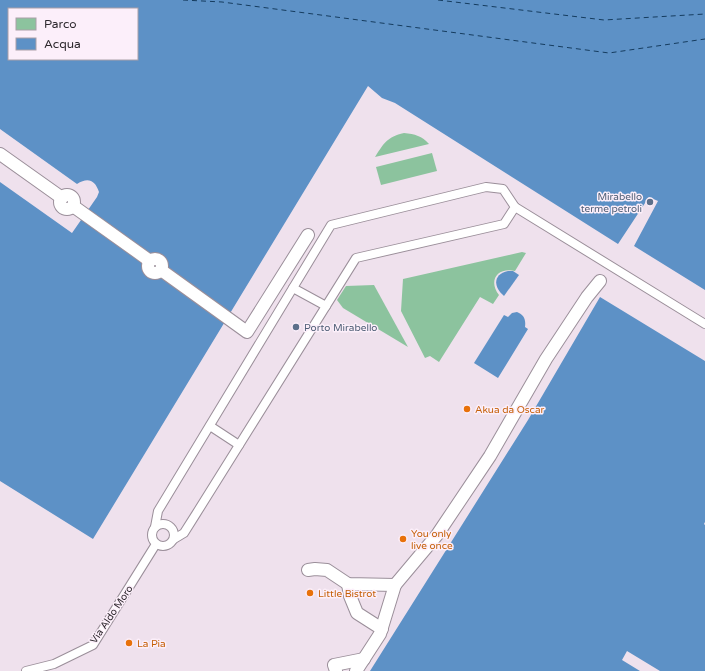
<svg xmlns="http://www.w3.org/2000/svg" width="705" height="671" font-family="'Varela Round',sans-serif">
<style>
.green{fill:#8cc39e}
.water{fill:#5d91c6;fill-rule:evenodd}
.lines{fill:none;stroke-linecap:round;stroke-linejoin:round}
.ferry{stroke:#153c5f;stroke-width:1;stroke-dasharray:5 4;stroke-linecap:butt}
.service-casing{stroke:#9b8f9a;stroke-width:10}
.pedestrian-casing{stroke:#9b8f9a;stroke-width:14}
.service{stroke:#fff;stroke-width:8}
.pedestrian{stroke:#fff;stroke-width:12}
.service-dot{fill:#5c6f8a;stroke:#fceffa;stroke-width:1.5}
.food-dot{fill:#e8710a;stroke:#fceffa;stroke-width:1.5}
.labels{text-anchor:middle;stroke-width:3;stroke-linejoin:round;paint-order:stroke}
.service-label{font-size:10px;fill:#4e5e75;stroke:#fceffa;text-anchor:end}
.food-label{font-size:10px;fill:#c56008;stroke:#fceffa;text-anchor:start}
.street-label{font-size:10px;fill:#2e292e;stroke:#fceffa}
</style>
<rect width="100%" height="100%" fill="#efe1ed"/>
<g class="green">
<path d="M 404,133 C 415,134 422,136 429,144 L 375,157 C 384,143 387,137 404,133 Z"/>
<polygon points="432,153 437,171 381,185 376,167"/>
<path d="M 522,252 L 526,253 L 515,271 C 497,267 488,281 499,295 L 493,304 L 480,297 L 439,362 L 430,356 L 425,358 L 401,311 L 403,279 Z"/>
<polygon points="374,285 408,347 343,308 337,300 346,286"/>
</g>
<g class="water">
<path d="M 0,0 L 705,0 L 705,290 L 634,246 L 658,201 L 649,197 L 618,244 L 395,103 L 382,98 L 368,86 L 93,539 L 0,481 L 0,182 L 72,233 L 97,197 L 99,192 C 95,180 88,177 77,184 L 0,129 ZM 9,9 L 137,9 L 137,59 L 9,59 Z"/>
<path d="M 508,271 L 513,271 L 519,275 L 504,296 C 493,287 493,274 508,271 Z"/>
<polygon points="600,297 705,361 705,522 704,524 705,525 705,671 660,671 627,651 622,660 640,671 370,671 528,420"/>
<path d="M 517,312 C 524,315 526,319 525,327 L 528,329 L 498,378 L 474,363 L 504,315 L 508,317 L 512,313 Z"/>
</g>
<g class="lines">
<g class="ferry">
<polyline points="183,0 222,2 609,53 705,39"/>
<polyline points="438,0 604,20 705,14"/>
</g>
<defs>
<g id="service">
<polyline points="515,207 705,324"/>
<polyline points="293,288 326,306"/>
<polyline points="210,426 239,445"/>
<circle cx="163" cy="535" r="11"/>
<polyline points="155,527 158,511 331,225 486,187 503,189 515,207 504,224 356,258 196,514 184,533 174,539"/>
<polyline points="26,671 54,664 93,645 156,544"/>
</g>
<g id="pedestrian">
<polyline points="0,154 62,198"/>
<circle cx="67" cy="202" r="7"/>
<polyline points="73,206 150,261"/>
<circle cx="155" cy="266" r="7"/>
<polyline points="161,270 247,332 308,235"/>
<polyline points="308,570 315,569 327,570 348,584 395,585 437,535 490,456 546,359 587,297 600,281"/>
<polyline points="348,584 350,596 357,613 382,629"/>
<polyline points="336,671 334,665 364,659"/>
<polyline points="356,671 380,634 395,585"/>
</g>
</defs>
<use href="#service" class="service-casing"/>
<use href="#pedestrian" class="pedestrian-casing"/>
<use href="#service" class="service"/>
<use href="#pedestrian" class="pedestrian"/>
</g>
<g class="service-dot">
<circle cx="650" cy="202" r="4"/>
<circle cx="296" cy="327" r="4"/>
</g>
<g class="food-dot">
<circle cx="467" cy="409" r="4"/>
<circle cx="403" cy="539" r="4"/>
<circle cx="310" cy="593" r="4"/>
<circle cx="129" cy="643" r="4"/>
</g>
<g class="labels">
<g class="service-label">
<text x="642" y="200">Mirabello<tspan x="642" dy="12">terme petroli</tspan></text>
<text x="304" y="331" text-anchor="start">Porto Mirabello</text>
</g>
<g class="food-label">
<text x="475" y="413">Akua da Oscar</text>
<text x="411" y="537">You only<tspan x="411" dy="12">live once</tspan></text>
<text x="318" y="597">Little Bistrot</text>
<text x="137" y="647">La Pia</text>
</g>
<g class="street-label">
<text transform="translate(111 614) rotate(-56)" y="4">Via Aldo Moro</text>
</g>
</g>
<rect x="8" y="8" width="130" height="52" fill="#fceffa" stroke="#aaa0a8"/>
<rect x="16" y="18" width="20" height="12" fill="#8cc39e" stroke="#aaa0a8"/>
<text x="44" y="28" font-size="12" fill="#2e292e">Parco</text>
<rect x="16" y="38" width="20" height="12" fill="#5d91c6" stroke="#aaa0a8"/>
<text x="44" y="48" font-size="12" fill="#2e292e">Acqua</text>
</svg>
